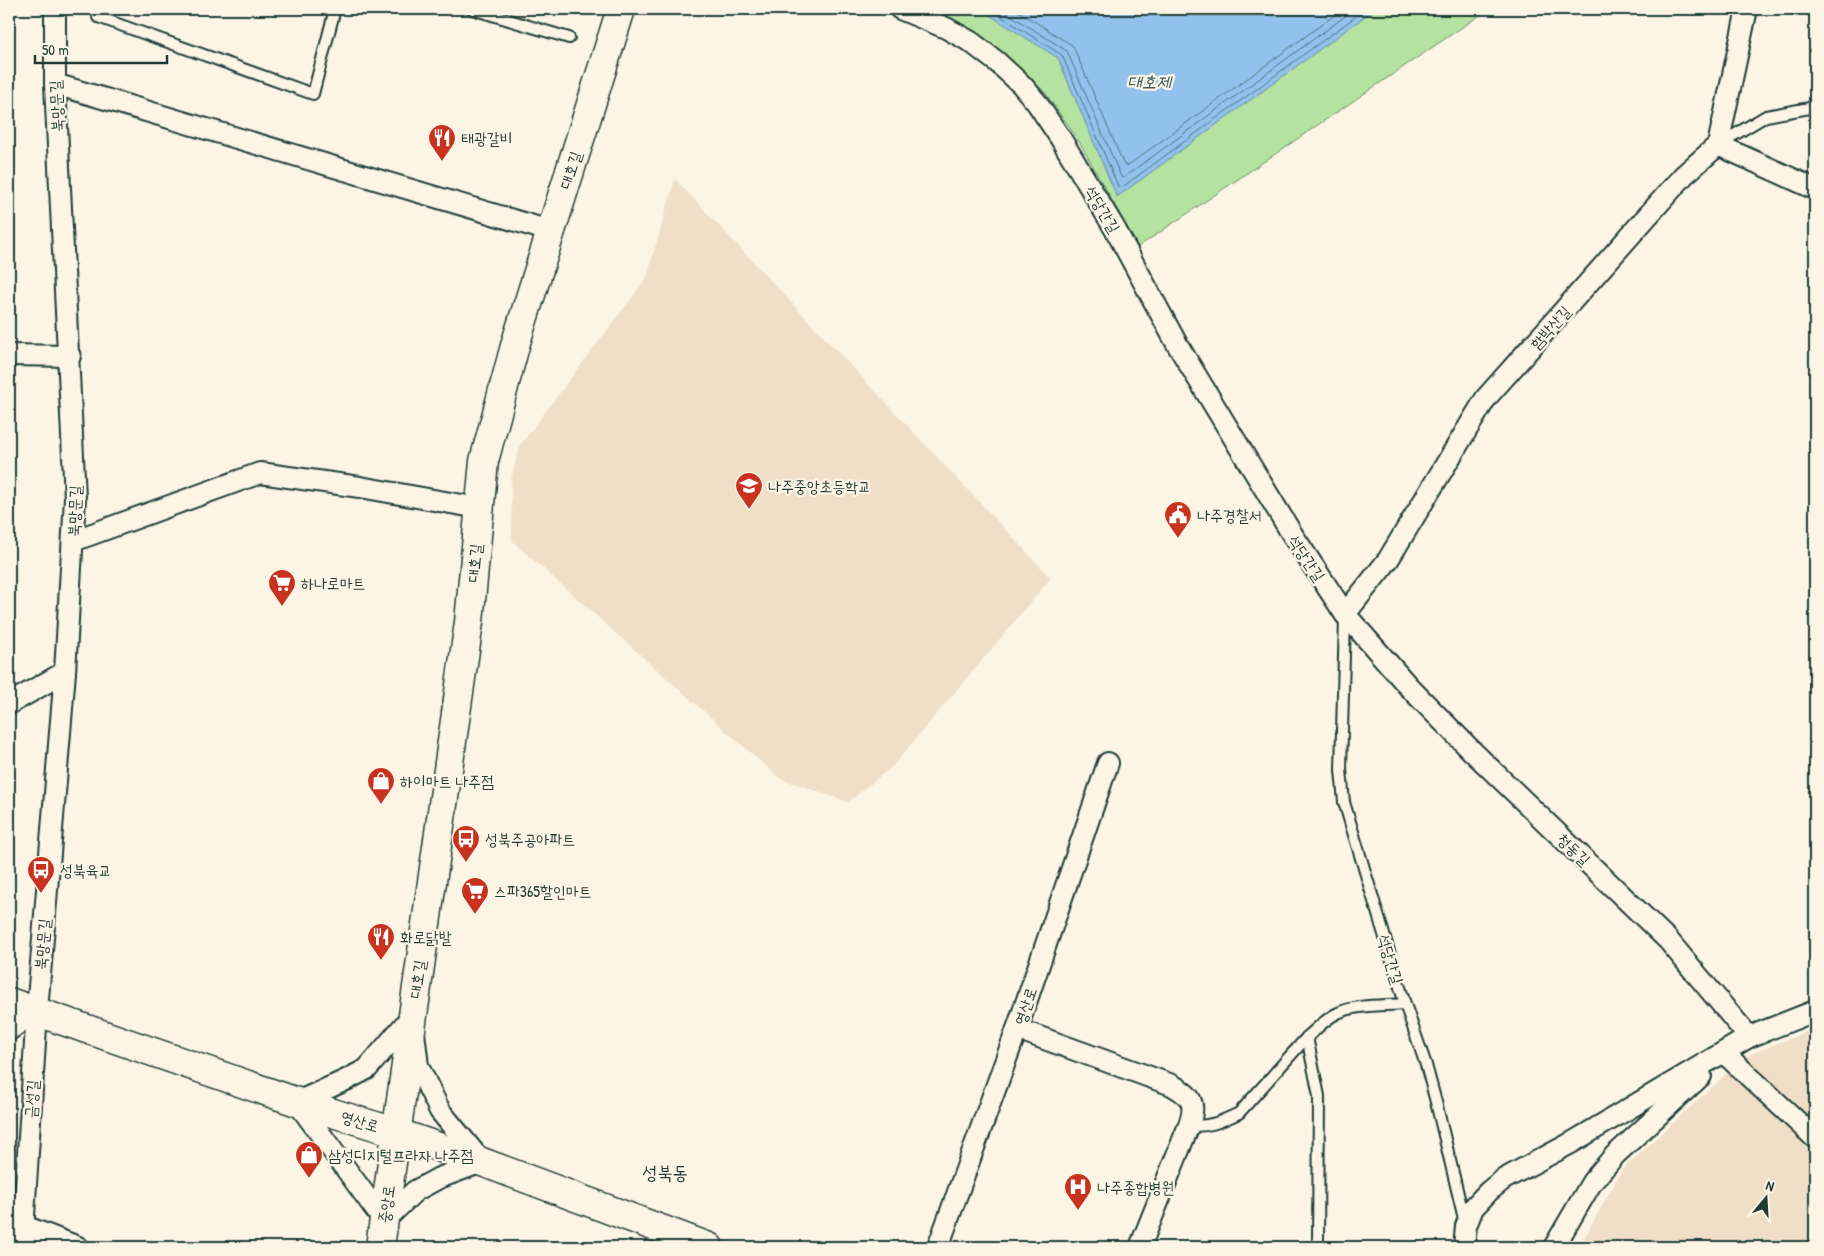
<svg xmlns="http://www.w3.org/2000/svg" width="1824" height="1256" font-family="'Patrick Hand','Poor Story',sans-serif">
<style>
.built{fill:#efdfc8}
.green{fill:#b3e2a1;stroke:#69906a}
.water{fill:#92c1ed;stroke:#648ca3}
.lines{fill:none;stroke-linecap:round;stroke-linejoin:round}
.shore{stroke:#4d727e;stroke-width:1}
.lane-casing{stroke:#1f3d34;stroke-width:14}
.street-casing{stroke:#1f3d34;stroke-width:24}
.secondary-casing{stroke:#1f3d34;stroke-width:31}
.lane{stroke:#fcf5e5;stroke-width:10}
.street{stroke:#fcf5e5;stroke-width:20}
.secondary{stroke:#fcf5e5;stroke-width:28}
.labels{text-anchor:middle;stroke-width:4.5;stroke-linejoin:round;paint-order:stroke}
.street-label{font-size:16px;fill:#1f3d34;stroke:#fcf5e5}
.poi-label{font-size:16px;fill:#1f3d34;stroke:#fcf5e5;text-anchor:start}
.water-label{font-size:18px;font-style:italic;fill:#3c5e62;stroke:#fcf5e5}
.quarter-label{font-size:19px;fill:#1f3d34;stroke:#fcf5e5}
</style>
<rect width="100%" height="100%" fill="#fcf5e5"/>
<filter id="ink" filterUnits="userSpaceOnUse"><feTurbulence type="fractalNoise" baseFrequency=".02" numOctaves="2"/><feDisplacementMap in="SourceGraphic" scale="10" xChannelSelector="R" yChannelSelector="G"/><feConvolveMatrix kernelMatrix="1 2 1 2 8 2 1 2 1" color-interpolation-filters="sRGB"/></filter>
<g filter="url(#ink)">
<g class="built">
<polygon points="675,179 1051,578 893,766 848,802 779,778 512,541 511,479 520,445 646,279"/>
<polygon points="1815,1028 1815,1247 1579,1247 1622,1170 1746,1056"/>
</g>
<polygon class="green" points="921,9 1489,9 1138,247 1077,138 1043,90 980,36 951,19"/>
<polygon class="water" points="980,9 1375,9 1117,197 1058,58"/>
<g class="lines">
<g class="shore">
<polyline points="989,9 1062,55 1118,186 1121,188 1366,9"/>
<polyline points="1001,9 1067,51 1121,177 1123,178 1355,9"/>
<polyline points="1015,9 1073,46 1124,165 1127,166 1343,9"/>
</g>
<defs>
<g id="lane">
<polyline points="98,9 98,17 313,94 335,9"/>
<polyline points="472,9 569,38"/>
<polyline points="1719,144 1766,116 1815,107"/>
<polyline points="1345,617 1341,770 1344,802 1405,1004 1426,1065 1436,1102 1465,1223"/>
<path d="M 1307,1037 C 1317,1029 1326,1018 1338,1013 C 1357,1004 1384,1006 1405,1004"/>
<path d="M 1189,1125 C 1209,1128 1222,1121 1239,1113 L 1307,1037 L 1319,1096 L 1318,1244 L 1319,1247"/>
</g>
<g id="street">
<polyline points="900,9 946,28 971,42 997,62 1022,85 1037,103 1061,139 1115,229 1177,344 1292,534 1345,614 1409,687 1471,750 1668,940 1749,1037"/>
<polyline points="1747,9 1718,145 1815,189"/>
<polyline points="55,84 550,231"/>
<polyline points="9,355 70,356"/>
<polyline points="73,541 260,473 360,487 479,508"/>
<polyline points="1345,614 1388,560 1486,398 1684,175 1718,145"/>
<polyline points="9,704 65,672"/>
<polygon points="412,1016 418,1066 440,1111 482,1162 439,1178 415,1191 384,1221 297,1102 346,1080 367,1069"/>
<path d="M 1017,1029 L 1172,1085 C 1191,1096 1197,1102 1189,1125 L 1140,1247"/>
<polyline points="9,1030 37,1011"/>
<polyline points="1725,1054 1815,1138"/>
<polyline points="9,1220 78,1247"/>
<polyline points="22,1247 37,1011 65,672 75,498 55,84 55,9"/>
<polyline points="938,1247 1017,1029 1108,763"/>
<polyline points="1464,1247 1466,1226 1473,1208 1489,1191 1504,1179 1571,1143 1749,1037 1815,1011"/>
<polyline points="1554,1247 1592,1182 1615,1155 1701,1076"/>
</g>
<g id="secondary">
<polyline points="9,1002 297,1102 395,1132 482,1162 709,1247"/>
<polyline points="380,1247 469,622 484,461 516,342 621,9"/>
</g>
</defs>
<use href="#lane" class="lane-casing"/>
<use href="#street" class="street-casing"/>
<use href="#secondary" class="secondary-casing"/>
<use href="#lane" class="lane"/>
<use href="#street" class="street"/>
<use href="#secondary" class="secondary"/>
</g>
</g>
<defs>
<symbol id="restaurant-pin" viewBox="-11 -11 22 30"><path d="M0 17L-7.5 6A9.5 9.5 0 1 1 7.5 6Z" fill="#c8321e" stroke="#fcf5e5"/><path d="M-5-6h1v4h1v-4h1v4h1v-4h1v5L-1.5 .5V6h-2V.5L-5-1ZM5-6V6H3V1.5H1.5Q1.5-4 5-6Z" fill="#fff"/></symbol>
<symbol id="school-pin" viewBox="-11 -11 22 30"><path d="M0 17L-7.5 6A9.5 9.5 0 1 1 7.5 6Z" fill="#c8321e" stroke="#fcf5e5"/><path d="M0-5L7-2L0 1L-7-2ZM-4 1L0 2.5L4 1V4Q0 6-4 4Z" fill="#fff"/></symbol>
<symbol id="civic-pin" viewBox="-11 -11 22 30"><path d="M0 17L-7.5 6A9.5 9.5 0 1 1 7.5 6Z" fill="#c8321e" stroke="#fcf5e5"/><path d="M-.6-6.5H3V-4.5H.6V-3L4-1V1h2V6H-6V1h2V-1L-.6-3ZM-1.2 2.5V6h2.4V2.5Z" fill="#fff"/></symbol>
<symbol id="supermarket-pin" viewBox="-11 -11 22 30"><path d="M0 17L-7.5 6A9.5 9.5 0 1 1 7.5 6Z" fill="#c8321e" stroke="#fcf5e5"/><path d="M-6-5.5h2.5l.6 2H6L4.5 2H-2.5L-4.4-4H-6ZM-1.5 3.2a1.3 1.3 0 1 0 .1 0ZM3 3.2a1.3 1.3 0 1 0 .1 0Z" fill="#fff"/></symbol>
<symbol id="shop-pin" viewBox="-11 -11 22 30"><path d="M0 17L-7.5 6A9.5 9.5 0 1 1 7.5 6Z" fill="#c8321e" stroke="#fcf5e5"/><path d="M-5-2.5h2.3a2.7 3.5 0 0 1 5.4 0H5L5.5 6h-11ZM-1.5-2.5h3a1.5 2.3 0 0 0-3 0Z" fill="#fff"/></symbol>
<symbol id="bus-pin" viewBox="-11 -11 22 30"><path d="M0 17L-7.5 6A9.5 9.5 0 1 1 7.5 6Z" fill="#c8321e" stroke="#fcf5e5"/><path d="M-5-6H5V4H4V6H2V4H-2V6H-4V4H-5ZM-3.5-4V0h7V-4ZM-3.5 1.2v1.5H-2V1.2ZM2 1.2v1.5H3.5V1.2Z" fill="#fff"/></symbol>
<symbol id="hospital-pin" viewBox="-11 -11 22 30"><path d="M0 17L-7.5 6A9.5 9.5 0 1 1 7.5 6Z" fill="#c8321e" stroke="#fcf5e5"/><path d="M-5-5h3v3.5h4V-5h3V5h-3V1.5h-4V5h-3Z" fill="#fff"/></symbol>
</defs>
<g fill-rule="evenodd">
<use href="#restaurant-pin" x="426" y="122" width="32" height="43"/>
<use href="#school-pin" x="733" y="470" width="32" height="43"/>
<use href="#civic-pin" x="1162" y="499" width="32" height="43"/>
<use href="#supermarket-pin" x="266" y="567" width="32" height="43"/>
<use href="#shop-pin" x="365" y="765" width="32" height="43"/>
<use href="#bus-pin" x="450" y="823" width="32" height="43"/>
<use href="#bus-pin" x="25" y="854" width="32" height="43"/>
<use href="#supermarket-pin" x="459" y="875" width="32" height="43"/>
<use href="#restaurant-pin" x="365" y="921" width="32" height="43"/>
<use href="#shop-pin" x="293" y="1139" width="32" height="43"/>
<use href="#hospital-pin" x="1062" y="1171" width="32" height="43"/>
</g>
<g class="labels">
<g class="street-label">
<text transform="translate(56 106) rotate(-93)" y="6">북망문길</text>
<text transform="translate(570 170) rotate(-72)" y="6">대호길</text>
<text transform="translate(1103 209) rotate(59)" y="6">석당간길</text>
<text transform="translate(1550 327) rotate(-48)" y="6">함박산길</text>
<text transform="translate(74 511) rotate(-88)" y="6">북망문길</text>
<text transform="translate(1307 558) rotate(56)" y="6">석당간길</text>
<text transform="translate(474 563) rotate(-85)" y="6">대호길</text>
<text transform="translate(1574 849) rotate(44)" y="6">청동길</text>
<text transform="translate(42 944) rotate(-85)" y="6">북망문길</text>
<text transform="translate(1391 959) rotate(73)" y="6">석당간길</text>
<text transform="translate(417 979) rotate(-82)" y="6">대호길</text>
<text transform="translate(1025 1006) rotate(-71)" y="6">영산로</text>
<text transform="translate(31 1099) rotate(-86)" y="6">금성길</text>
<text transform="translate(360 1121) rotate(17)" y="6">영산로</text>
<text transform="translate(386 1204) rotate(-82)" y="6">중앙로</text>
</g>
<g class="poi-label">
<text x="461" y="144">태광갈비</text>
<text x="768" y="492">나주중앙초등학교</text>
<text x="1197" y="521">나주경찰서</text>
<text x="301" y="589">하나로마트</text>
<text x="400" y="787">하이마트 나주점</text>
<text x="485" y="845">성북주공아파트</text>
<text x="60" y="876">성북육교</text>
<text x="494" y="897">스파365할인마트</text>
<text x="400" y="943">화로닭발</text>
<text x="328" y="1161">삼성디지털프라자 나주점</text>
<text x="1097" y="1193">나주종합병원</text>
</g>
<g class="water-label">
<text x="1149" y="88">대호제</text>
</g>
<g class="quarter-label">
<text x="665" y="1179">성북동</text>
</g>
</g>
<rect width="1824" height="1256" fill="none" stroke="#fcf5e5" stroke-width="30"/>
<rect x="15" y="15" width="1794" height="1226" fill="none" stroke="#1f3d34" stroke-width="2" filter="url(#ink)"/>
<g transform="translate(1766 1198) rotate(18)" stroke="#fcf5e5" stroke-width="4" paint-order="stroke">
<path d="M0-4L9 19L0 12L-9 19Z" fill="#1f3d34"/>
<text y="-8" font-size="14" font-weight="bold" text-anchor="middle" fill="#1f3d34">N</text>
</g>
<path d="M35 55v8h132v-8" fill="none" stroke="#1f3d34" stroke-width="2.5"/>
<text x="42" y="55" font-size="15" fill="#1f3d34" stroke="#fcf5e5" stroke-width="4" paint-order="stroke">50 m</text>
</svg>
